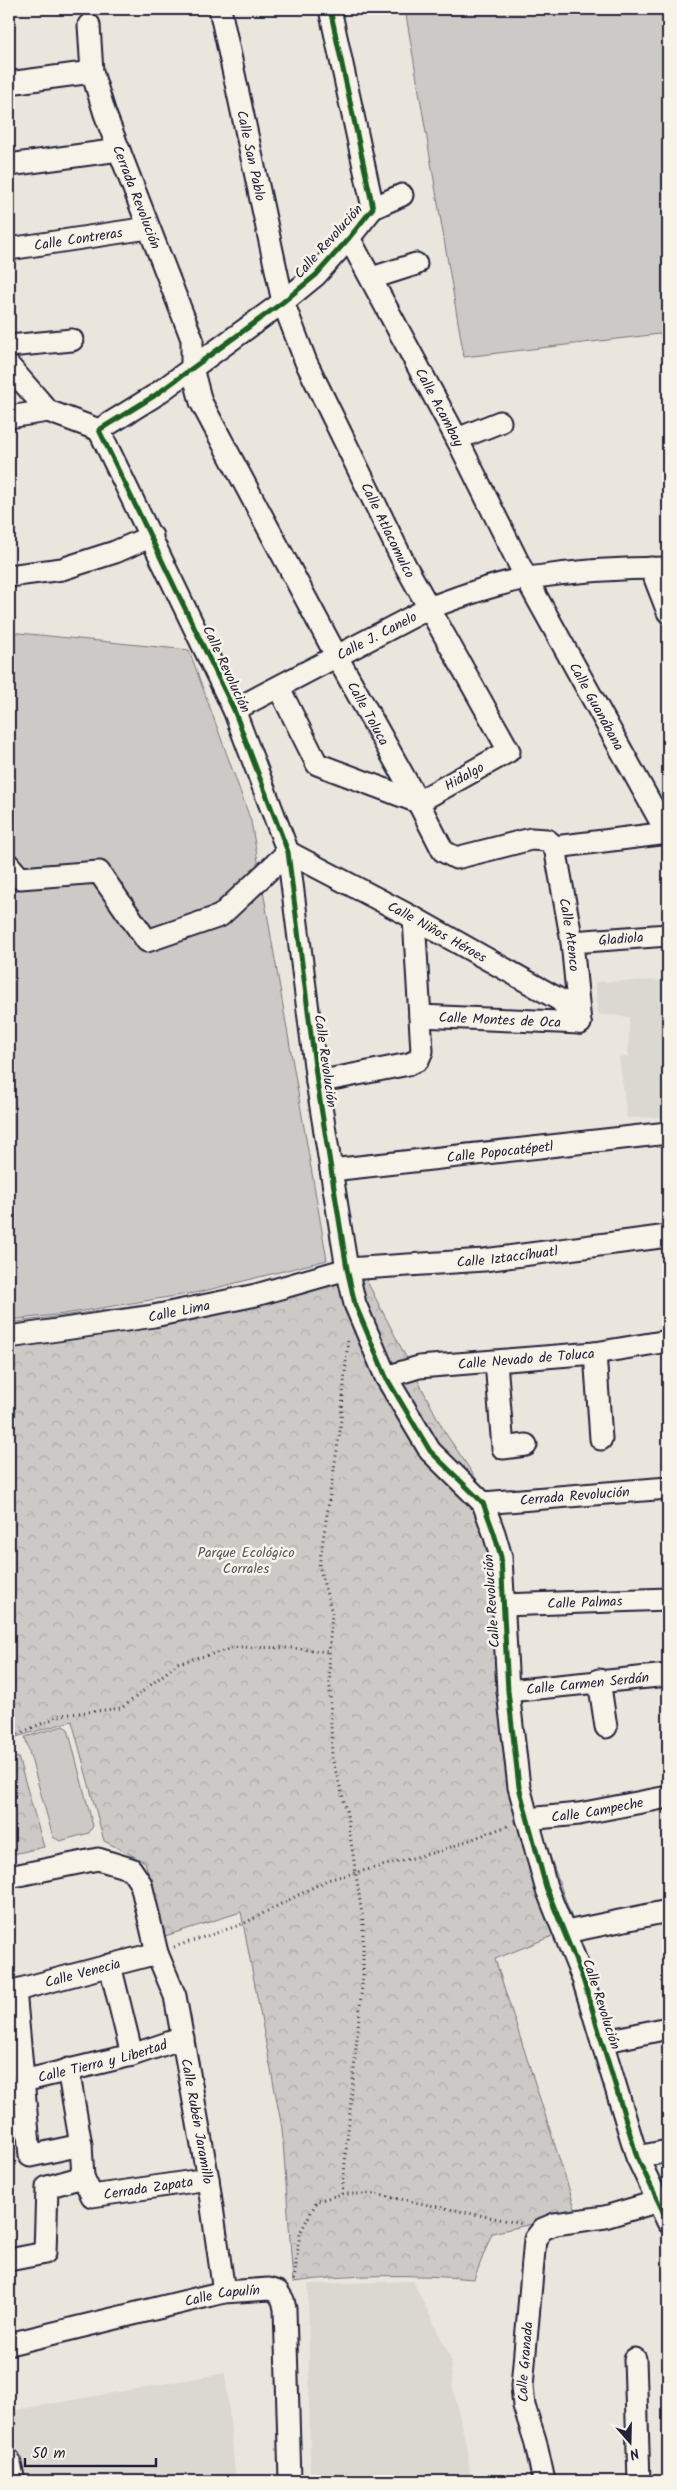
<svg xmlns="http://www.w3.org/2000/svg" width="677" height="2490" font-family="Kalam,sans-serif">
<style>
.built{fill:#dbd8d2}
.grass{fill:#cdc9c6;stroke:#787680}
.forest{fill:url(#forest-crowns);stroke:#787680}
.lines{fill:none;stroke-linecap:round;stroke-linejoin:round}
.minor-casing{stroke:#22223b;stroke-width:25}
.path{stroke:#22223b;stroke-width:3;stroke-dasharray:1 4;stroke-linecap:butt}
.minor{stroke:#f7f3e8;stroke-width:21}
.cycleway-casing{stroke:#f7f3e8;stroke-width:8}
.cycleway{stroke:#1b5e20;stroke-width:5}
.labels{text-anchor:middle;stroke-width:5;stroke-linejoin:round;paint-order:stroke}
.street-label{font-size:14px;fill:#22223b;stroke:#f7f3e8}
.park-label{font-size:14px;fill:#555465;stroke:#f7f3e8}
</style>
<defs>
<pattern id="forest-crowns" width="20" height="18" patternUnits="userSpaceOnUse" patternTransform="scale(1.25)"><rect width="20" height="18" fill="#cdc9c6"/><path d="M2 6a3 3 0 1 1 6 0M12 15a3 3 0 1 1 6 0" fill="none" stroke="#b0acab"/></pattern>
</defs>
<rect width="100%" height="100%" fill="#eae6de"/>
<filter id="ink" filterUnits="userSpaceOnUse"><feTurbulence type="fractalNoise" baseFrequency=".02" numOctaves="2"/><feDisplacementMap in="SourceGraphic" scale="10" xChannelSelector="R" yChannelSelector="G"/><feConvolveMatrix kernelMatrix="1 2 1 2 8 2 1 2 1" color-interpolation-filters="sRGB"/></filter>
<g filter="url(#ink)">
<g class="built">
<polygon points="668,980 668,1117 627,1118 619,1057 628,1057 629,1017 598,1014 595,982"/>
<polygon points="413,2281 450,2356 453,2388 467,2449 471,2481 310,2481 308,2284"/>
<polygon points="225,2373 236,2481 24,2481 10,2411"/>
</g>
<g class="grass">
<polygon points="405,9 668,9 668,181 663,183 668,199 668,333 464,357"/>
<polygon points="9,632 189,650 251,821 327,1260 200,1292 64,1314 9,1320"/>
<polygon points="63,1726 68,1729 93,1826 89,1833 60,1841 53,1837 25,1737"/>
</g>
<g class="forest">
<path d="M 357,1262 L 444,1431 L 492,1502 L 534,1811 L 575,1927 L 495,1959 L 577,2214 L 492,2233 L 474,2279 C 414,2274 353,2274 293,2282 L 282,2128 L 241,1912 L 165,1936 L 145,1862 L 104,1841 L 72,1721 L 9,1739 L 9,1323 L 240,1292 Z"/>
<polygon points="18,1757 44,1847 9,1855 9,1760"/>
</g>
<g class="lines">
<defs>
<g id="minor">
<path id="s1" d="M 220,9 L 283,302 L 306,362 L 405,565 L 509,751 L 418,802"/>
<polyline points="330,9 373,208 349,238 316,275 283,302 154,396 99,430 234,710 288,852 317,1082 347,1269 355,1304 386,1377 430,1451 483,1503 494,1533 501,1557 508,1691 519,1787 546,1887 583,1979 637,2157 668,2222"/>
<path id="s2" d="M 89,25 L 92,72 L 105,114 L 192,339 L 192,368 L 201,402 L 337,657 L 418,802 L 443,851 L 456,858 L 531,839 L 547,840 L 555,847 L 668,833"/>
<polyline points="9,83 92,72"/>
<polyline points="9,165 119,150"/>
<polyline points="373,208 402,195"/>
<path id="s3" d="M 349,238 L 457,439 L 526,578 L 667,833"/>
<path id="s4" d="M 9,249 L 148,228"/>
<polyline points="372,278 416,264"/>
<polyline points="9,346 72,340"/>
<polyline points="9,366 48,411 99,430"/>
<polyline points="9,417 48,411"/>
<polyline points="457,439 500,422"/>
<polyline points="651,568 668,612"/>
<polyline points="9,576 62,569 115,552 152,536"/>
<polyline points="279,688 317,764 418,802"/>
<path id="s5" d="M 234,710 L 429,608 C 461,596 494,584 528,578 C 574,571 622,568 668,568"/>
<path id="s6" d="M 555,847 L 572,942 L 580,1023"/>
<path id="s7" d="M 9,865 L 20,878 L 99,872 L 147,941 L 220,916 L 288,852 L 414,918 L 560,1000 L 580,1023"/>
<path id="s8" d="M 572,942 L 668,935"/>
<path id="s9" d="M 420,1016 L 580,1023"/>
<polyline points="317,1082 409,1064 418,1060 422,1051 414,918"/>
<path id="s10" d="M 331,1170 L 668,1133"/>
<path id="s11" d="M 9,1337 L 154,1316 L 256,1295 L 347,1269 L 484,1260 L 668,1236"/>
<polyline points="595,1353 601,1439"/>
<polyline points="496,1362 503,1448 526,1445"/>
<path id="s12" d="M 386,1377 L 419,1367 L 595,1353 L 668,1341"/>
<path id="s13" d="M 483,1503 L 668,1488"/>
<path id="s14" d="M 503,1605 L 668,1599"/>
<polyline points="599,1680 606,1727"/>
<path id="s15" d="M 508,1691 L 668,1675"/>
<path id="s16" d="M 527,1819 L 579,1814 L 668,1797"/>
<path id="s17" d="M 9,1877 L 98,1859 L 131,1869 L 141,1884 L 157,1953 L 175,1996 L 208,2179 L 224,2292"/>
<polyline points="566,1932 668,1911"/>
<polyline points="110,1965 132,2055"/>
<polyline points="15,1990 30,2156 81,2145"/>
<path id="s18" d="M 9,1992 L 157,1953"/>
<polyline points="602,2042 668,2028"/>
<polyline points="68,2069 81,2145 83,2177"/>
<path id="s19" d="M 23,2081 L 132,2055 L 183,2038"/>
<polyline points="637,2157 668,2151"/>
<path id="s20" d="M 9,2260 L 45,2253 L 47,2187 L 83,2177 L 92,2196 L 208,2179"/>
<path id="s21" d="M 9,2344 L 224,2292 L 269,2289 L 278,2292 L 283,2300 L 285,2309 L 290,2481"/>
<polyline points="635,2359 639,2481"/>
<polyline points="9,2460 14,2481"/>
<path id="s22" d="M 544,2481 L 535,2440 L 524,2406 L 522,2386 L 535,2239 L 543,2229 L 555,2224 L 605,2217 L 659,2201"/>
</g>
</defs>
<use href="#minor" class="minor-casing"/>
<g class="path">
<polyline points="9,1738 61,1715 122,1708 178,1663 238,1647 291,1648 329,1652"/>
<polyline points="174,1947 243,1924 327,1880 440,1851 510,1825"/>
<polyline points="342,2194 363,1975 363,1921 346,1808 332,1758 329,1652 332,1613 319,1566 340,1430 348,1339"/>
<polyline points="294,2280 300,2233 317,2201 342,2194 375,2194 523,2224"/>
</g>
<use href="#minor" class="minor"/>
<defs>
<polyline id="cycleway" points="330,9 373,208 349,238 316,275 283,302 154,396 99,430 234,710 288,852 317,1082 347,1269 355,1304 386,1377 430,1451 483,1503 494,1533 501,1557 508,1691 519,1787 546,1887 583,1979 637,2157 668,2222"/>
</defs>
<use href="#cycleway" class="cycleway-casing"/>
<use href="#cycleway" class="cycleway"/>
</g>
</g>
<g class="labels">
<g class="street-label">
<text dy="5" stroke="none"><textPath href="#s1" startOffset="150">Calle San Pablo</textPath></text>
<text dy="5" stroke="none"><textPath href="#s2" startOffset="180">Cerrada Revolución</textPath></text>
<text dy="5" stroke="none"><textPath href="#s4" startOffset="70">Calle Contreras</textPath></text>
<text transform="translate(328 241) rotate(-48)" y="5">Calle Revolución</text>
<text dy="5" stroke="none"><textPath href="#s3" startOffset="192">Calle Acambay</textPath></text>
<text dy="5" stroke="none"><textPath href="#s1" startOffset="551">Calle Atlacomulco</textPath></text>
<text dy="5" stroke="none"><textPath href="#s5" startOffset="161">Calle J. Canelo</textPath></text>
<text transform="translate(227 669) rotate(65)" y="5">Calle Revolución</text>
<text dy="5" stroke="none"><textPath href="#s3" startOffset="530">Calle Guanábana</textPath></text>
<text dy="5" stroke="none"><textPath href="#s2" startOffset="750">Calle Toluca</textPath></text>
<text transform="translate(464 776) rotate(-29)" y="5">Hidalgo</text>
<text dy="5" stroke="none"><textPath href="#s7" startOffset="520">Calle Niños Héroes</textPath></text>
<text dy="5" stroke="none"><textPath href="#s6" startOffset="89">Calle Atenco</textPath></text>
<text dy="5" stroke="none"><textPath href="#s8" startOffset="49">Gladiola</textPath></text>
<text dy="5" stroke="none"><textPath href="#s9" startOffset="80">Calle Montes de Oca</textPath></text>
<text transform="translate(326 1061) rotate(82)" y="5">Calle Revolución</text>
<text dy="5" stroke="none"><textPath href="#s10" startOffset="170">Calle Popocatépetl</textPath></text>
<text dy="5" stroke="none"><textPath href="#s11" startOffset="506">Calle Iztaccíhuatl</textPath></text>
<text dy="5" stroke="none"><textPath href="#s11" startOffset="172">Calle Lima</textPath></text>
<text dy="5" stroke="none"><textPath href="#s12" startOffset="142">Calle Nevado de Toluca</textPath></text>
<text dy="5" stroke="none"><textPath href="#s13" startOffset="92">Cerrada Revolución</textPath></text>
<text transform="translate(491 1601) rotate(-94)" y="5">Calle Revolución</text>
<text dy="5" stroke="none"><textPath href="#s14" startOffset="82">Calle Palmas</textPath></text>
<text dy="5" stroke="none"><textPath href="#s15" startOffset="80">Calle Carmen Serdán</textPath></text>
<text dy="5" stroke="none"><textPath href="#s16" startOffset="71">Calle Campeche</textPath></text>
<text dy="5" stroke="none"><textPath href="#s18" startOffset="76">Calle Venecia</textPath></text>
<text transform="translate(602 2004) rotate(72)" y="5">Calle Revolución</text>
<text dy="5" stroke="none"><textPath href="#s19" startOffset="82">Calle Tierra y Libertad</textPath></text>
<text dy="5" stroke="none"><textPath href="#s17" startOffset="388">Calle Rubén Jaramillo</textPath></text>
<text dy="5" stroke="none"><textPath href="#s20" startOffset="218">Cerrada Zapata</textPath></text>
<text dy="5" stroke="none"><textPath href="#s21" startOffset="219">Calle Capulín</textPath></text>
<text dy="5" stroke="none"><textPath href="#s22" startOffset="122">Calle Granada</textPath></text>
</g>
<g class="park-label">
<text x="246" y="1557">Parque Ecológico<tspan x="246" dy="16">Corrales</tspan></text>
</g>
</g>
<rect width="677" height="2490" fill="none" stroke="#f7f3e8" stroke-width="30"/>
<rect x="15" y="15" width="647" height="2460" fill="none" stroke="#22223b" stroke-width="2" filter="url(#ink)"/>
<g transform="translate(630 2442) rotate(160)" stroke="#f7f3e8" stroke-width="4" paint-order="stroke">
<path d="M0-4L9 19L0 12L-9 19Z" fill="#22223b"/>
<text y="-8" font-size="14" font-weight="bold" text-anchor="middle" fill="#22223b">N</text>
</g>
<path d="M25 2458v8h131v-8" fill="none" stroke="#22223b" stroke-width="2.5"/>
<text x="32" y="2458" font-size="15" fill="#22223b" stroke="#f7f3e8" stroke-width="4" paint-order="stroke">50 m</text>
</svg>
